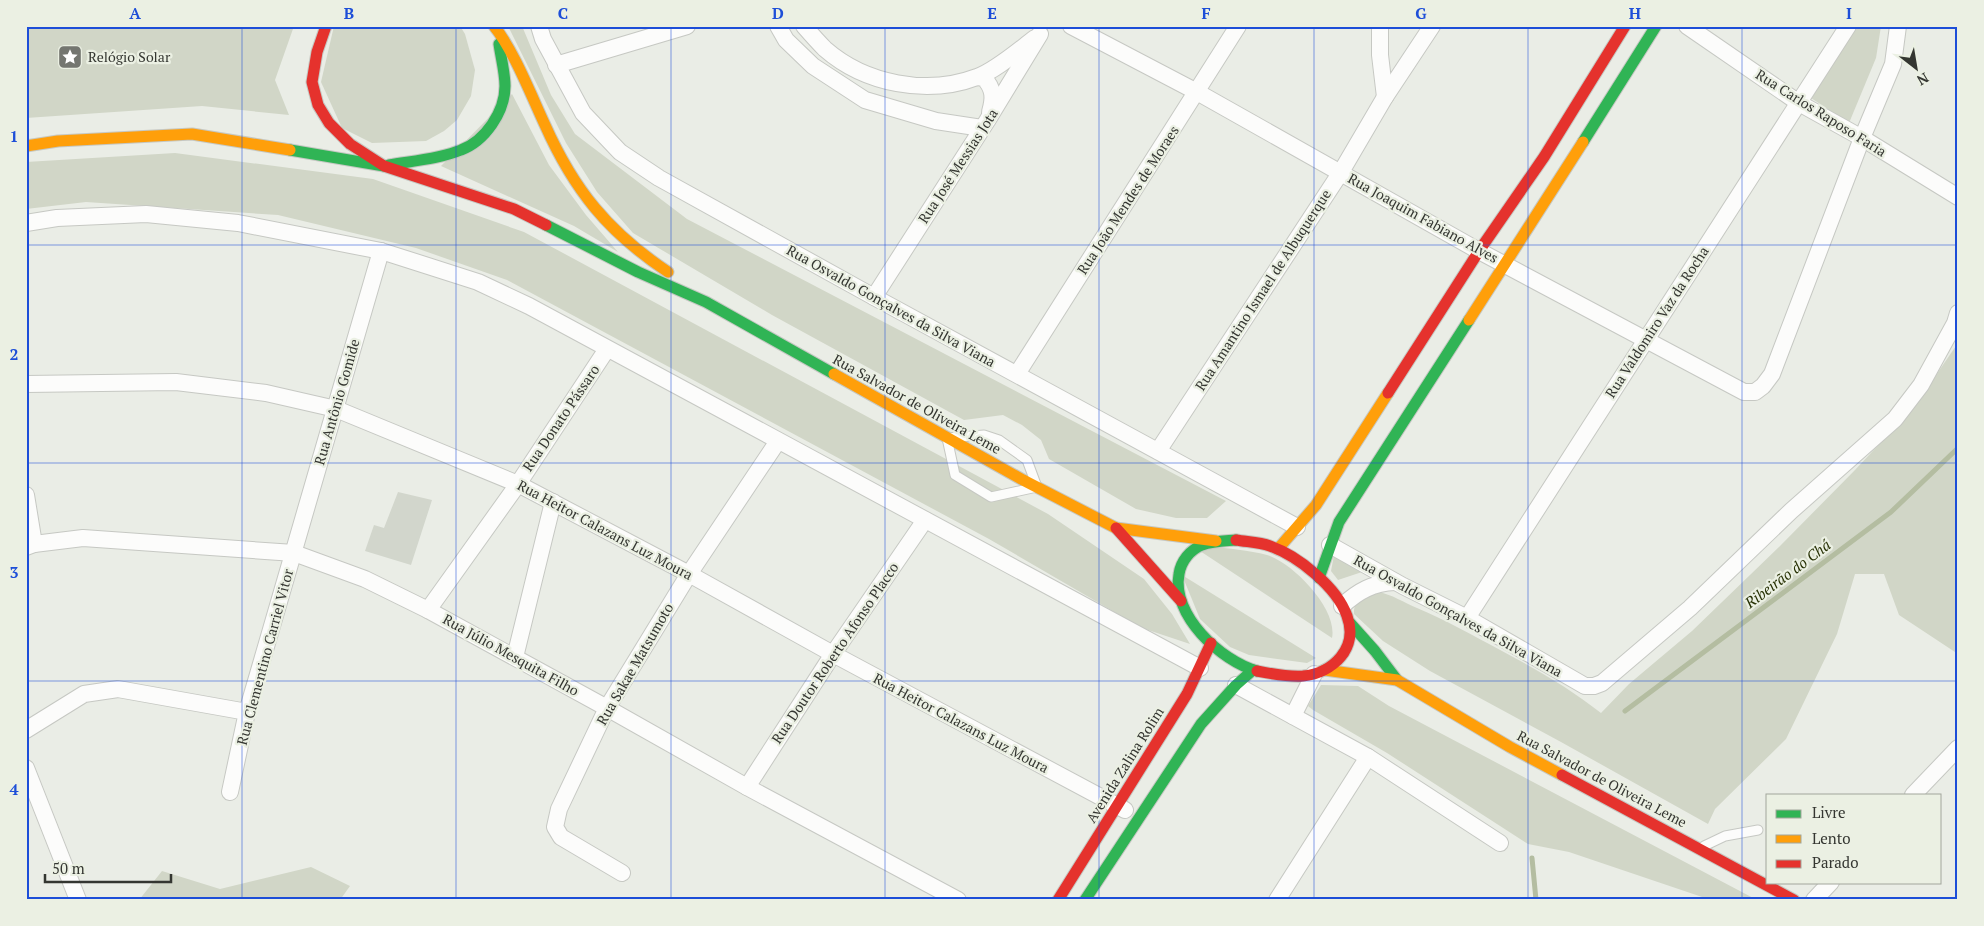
<svg xmlns="http://www.w3.org/2000/svg" width="1984" height="926" font-family="'PT Serif',serif">
<style>
.green{fill:#d1d6c7}
.lines{fill:none;stroke-linecap:round;stroke-linejoin:round}
.stream{stroke:#b4bda1;stroke-width:5}
.building{fill:#d2d6cc}
.lane-casing{stroke:#c6c8c3;stroke-width:11}
.street-casing{stroke:#c6c8c3;stroke-width:18}
.fast-casing{stroke:#c6c8c3;stroke-width:13}
.slow-casing{stroke:#c6c8c3;stroke-width:13}
.jam-casing{stroke:#c6c8c3;stroke-width:13}
.lane{stroke:#fcfcfb;stroke-width:9}
.street{stroke:#fcfcfb;stroke-width:16}
.fast{stroke:#30b455;stroke-width:11}
.slow{stroke:#ff9f0a;stroke-width:11}
.jam{stroke:#e5322d;stroke-width:11}
.grid{fill:none;stroke:#1d4ed8;stroke-width:1;stroke-opacity:0.55}
.labels{text-anchor:middle;stroke-width:4.5;stroke-linejoin:round;paint-order:stroke}
.poi-label{font-size:14px;fill:#343631;stroke:#ebf0e3;text-anchor:start}
.street-label{font-size:14px;fill:#343631;stroke:#ebf0e3}
.water-label{font-size:15px;font-style:italic;fill:#273104;stroke:#ebf0e3}
.neatline{fill:none;stroke:#1d4ed8;stroke-width:2}
.grid-label{font-size:16px;text-anchor:middle;font-weight:bold;fill:#1d4ed8}
</style>
<rect width="100%" height="100%" fill="#eaede6"/>
<g class="green">
<polygon points="26,26 294,26 275,80 289,115 202,106 26,118"/>
<polygon points="334,26 460,26 465,34 475,70 471,96 457,120 444,131 426,141 372,143 342,128 321,82"/>
<polygon points="508,26 522,26 551,95 575,134 687,219 1226,501 1207,518 1176,518 1136,509 1049,459 1041,440 1022,425 1003,415 964,420 772,315 633,233 597,192 566,143"/>
<polygon points="1854,26 1881,26 1876,58 1849,123 1808,96"/>
<polygon points="512,94 549,165 586,215 618,252 574,226 441,166"/>
<polygon points="175,153 373,179 524,232 1048,514 1144,579 1172,614 1190,644 1142,628 989,539 507,280 416,248 278,215 86,202 26,209 26,162"/>
<path d="M 1958,343 L 1958,654 L 1899,615 L 1884,574 L 1855,574 L 1837,634 L 1786,739 L 1715,809 L 1708,824 L 1561,742 L 1430,671 L 1383,641 L 1354,614 C 1353,601 1365,590 1378,592 C 1391,594 1405,603 1417,608 C 1446,620 1474,636 1502,651 C 1536,669 1571,689 1601,713 L 1629,684 L 1692,631 L 1781,545 L 1855,470 L 1914,407 Z"/>
<path d="M 1210,546 C 1228,549 1249,550 1267,555 C 1293,563 1338,609 1332,638 L 1200,551 Z"/>
<polygon points="1334,555 1362,572 1338,580 1331,571"/>
<polygon points="1182,575 1316,658 1307,663 1249,655 1230,647 1200,619"/>
<polygon points="1321,685 1358,686 1389,706 1757,900 1711,900 1569,852 1528,844 1387,753 1313,710 1308,706"/>
<polygon points="311,867 350,886 340,900 139,900 162,871 220,889"/>
</g>
<g class="lines">
<g class="stream">
<polyline points="1625,711 1891,512 1958,448"/>
<polyline points="1532,858 1536,900"/>
</g>
</g>
<polygon class="building" points="398,492 432,500 411,565 365,551 374,525 384,528"/>
<g class="lines">
<defs>
<g id="lane">
<polygon points="984,435 999,440 1027,460 1037,487 991,497 955,475 947,438"/>
<polyline points="1704,846 1725,836 1758,830"/>
</g>
<g id="street">
<polyline points="539,26 543,39 583,113 620,152 659,178 874,297 1297,527"/>
<polyline points="778,26 786,40 813,66 865,100 936,121 982,128"/>
<path d="M 804,26 C 811,34 818,42 825,49 C 865,84 927,96 977,77 C 995,71 1019,50 1035,38"/>
<polyline points="1071,26 1197,92 1479,251 1744,392 1755,392 1763,386 1772,374 1862,138 1893,64 1898,26"/>
<polyline points="1380,26 1380,55 1385,97"/>
<polyline points="1687,26 1799,103 1862,138 1958,197"/>
<polyline points="556,65 687,26"/>
<path d="M 978,77 L 984,78 C 994,89 994,98 990,112"/>
<polyline points="26,223 57,218 146,214 238,223 381,251 478,282 529,306 1200,668"/>
<polyline points="874,297 987,121 1040,34"/>
<polyline points="1017,374 1238,26"/>
<polyline points="26,384 176,382 266,393 336,409 518,484 689,574 833,654 1125,810"/>
<polyline points="1158,451 1341,172 1385,97 1432,26"/>
<polyline points="26,495 34,544"/>
<polyline points="1330,545 1403,586 1467,618 1585,686 1594,686 1602,683 1690,608 1791,511 1895,419 1921,385 1955,323 1958,313"/>
<polyline points="26,547 34,544 83,538 294,553 365,579 428,610 607,708 747,787 958,900"/>
<path d="M 1342,606 C 1358,591 1373,583 1395,582"/>
<polyline points="428,610 518,484 607,349"/>
<polyline points="1467,618 1848,26"/>
<polyline points="515,657 553,502"/>
<polyline points="1236,685 1368,757 1500,843"/>
<polyline points="1293,716 1314,674"/>
<polyline points="26,730 84,694 118,689 247,712"/>
<polyline points="26,768 78,900"/>
<polyline points="747,787 833,654 925,520"/>
<polyline points="230,792 247,712 381,251"/>
<polyline points="1913,795 1958,748"/>
<polyline points="622,873 561,837 555,827 559,809 607,708 689,574 778,441"/>
<polyline points="1277,900 1368,757"/>
<polyline points="1814,900 1831,882"/>
</g>
<g id="fast">
<polyline points="1583,142 1656,26"/>
<polyline points="290,150 384,166"/>
<path d="M 389,165 C 412,161 439,159 461,150 C 485,141 505,112 505,86 C 505,73 501,58 499,44"/>
<polyline points="546,225 638,272 706,302 834,374"/>
<path d="M 1236,540 C 1225,541 1213,541 1202,545 C 1190,550 1181,561 1179,574 C 1171,615 1221,661 1257,671"/>
<polyline points="1319,578 1339,522 1469,320"/>
<polyline points="1350,623 1375,651 1397,680"/>
<polyline points="1085,900 1201,724 1236,685 1253,670"/>
</g>
<g id="slow">
<path d="M 494,26 C 514,51 531,95 545,125 C 574,190 608,232 668,272"/>
<polyline points="495,26 496,28"/>
<polyline points="26,146 58,141 192,134 290,150"/>
<polyline points="1469,320 1583,142"/>
<polyline points="834,374 1023,480 1116,528 1216,541"/>
<polyline points="1278,549 1316,505 1388,393"/>
<polyline points="1325,670 1397,680 1510,747 1562,775"/>
</g>
<g id="jam">
<polyline points="326,26 317,52 312,82 318,105 329,123 350,144 384,166 514,209 546,225"/>
<polyline points="1388,393 1479,251 1544,157 1625,26"/>
<polyline points="1116,528 1181,601"/>
<path d="M 1236,540 C 1247,542 1259,542 1270,546 C 1298,556 1337,587 1347,616 C 1359,648 1333,673 1303,676 C 1288,677 1272,674 1257,671"/>
<polyline points="1562,775 1794,900"/>
<polyline points="1058,900 1187,694 1211,643"/>
</g>
</defs>
<use href="#lane" class="lane-casing"/>
<use href="#street" class="street-casing"/>
<use href="#fast" class="fast-casing"/>
<use href="#slow" class="slow-casing"/>
<use href="#jam" class="jam-casing"/>
<use href="#lane" class="lane"/>
<use href="#street" class="street"/>
<use href="#fast" class="fast"/>
<use href="#slow" class="slow"/>
<use href="#jam" class="jam"/>
</g>
<path class="grid" d="M 242,26 L 242,900M 456,26 L 456,900M 671,26 L 671,900M 885,26 L 885,900M 1099,26 L 1099,900M 1314,26 L 1314,900M 1528,26 L 1528,900M 1742,26 L 1742,900M 26,245 L 1958,245M 26,463 L 1958,463M 26,681 L 1958,681"/>
<defs>
<symbol id="sight-square" viewBox="-11 -11 22 22"><rect x="-9" y="-9" width="18" height="18" rx="4" fill="#747670" stroke="#ebf0e3"/><path d="M0-6L1.8-2.2L6-1.7L2.9 1.2L3.7 5.4L0 3.3L-3.7 5.4L-2.9 1.2L-6-1.7L-1.8-2.2Z" fill="#fff"/></symbol>
</defs>
<g fill-rule="evenodd">
<use href="#sight-square" x="56" y="43" width="28" height="28"/>
</g>
<g class="labels">
<g class="poi-label">
<text x="88" y="62">Relógio Solar</text>
</g>
<g class="street-label">
<text transform="translate(1821 113) rotate(32)" y="5">Rua Carlos Raposo Faria</text>
<text transform="translate(958 166) rotate(-57)" y="5">Rua José Messias Jota</text>
<text transform="translate(1128 200) rotate(-57)" y="5">Rua João Mendes de Moraes</text>
<text transform="translate(1423 218) rotate(29)" y="5">Rua Joaquim Fabiano Alves</text>
<text transform="translate(1263 290) rotate(-57)" y="5">Rua Amantino Ismael de Albuquerque</text>
<text transform="translate(891 306) rotate(29)" y="5">Rua Osvaldo Gonçalves da Silva Viana</text>
<text transform="translate(1657 322) rotate(-57)" y="5">Rua Valdomiro Vaz da Rocha</text>
<text transform="translate(337 402) rotate(-74)" y="5">Rua Antônio Gomide</text>
<text transform="translate(917 404) rotate(29)" y="5">Rua Salvador de Oliveira Leme</text>
<text transform="translate(561 418) rotate(-56)" y="5">Rua Donato Pássaro</text>
<text transform="translate(605 530) rotate(28)" y="5">Rua Heitor Calazans Luz Moura</text>
<text transform="translate(1458 616) rotate(29)" y="5">Rua Osvaldo Gonçalves da Silva Viana</text>
<text transform="translate(835 653) rotate(-56)" y="5">Rua Doutor Roberto Afonso Placco</text>
<text transform="translate(511 655) rotate(29)" y="5">Rua Júlio Mesquita Filho</text>
<text transform="translate(265 657) rotate(-75)" y="5">Rua Clementino Carriel Vitor</text>
<text transform="translate(635 664) rotate(-60)" y="5">Rua Sakae Matsumoto</text>
<text transform="translate(961 723) rotate(28)" y="5">Rua Heitor Calazans Luz Moura</text>
<text transform="translate(1125 765) rotate(-58)" y="5">Avenida Zalina Rolim</text>
<text transform="translate(1602 779) rotate(28)" y="5">Rua Salvador de Oliveira Leme</text>
</g>
<g class="water-label">
<text transform="translate(1788 574) rotate(-37)" y="5">Ribeirão do Chá</text>
</g>
</g>
<rect width="1984" height="926" fill="none" stroke="#ebf0e3" stroke-width="55"/>
<rect x="1766" y="794" width="175" height="90" fill="#ebf0e3" stroke="#a2a69c"/>
<rect x="1776" y="810" width="25" height="8" fill="#30b455" stroke="#a2a69c"/>
<text x="1812" y="818" font-size="15" fill="#343631">Livre</text>
<rect x="1776" y="835" width="25" height="8" fill="#ff9f0a" stroke="#a2a69c"/>
<text x="1812" y="844" font-size="15" fill="#343631">Lento</text>
<rect x="1776" y="860" width="25" height="8" fill="#e5322d" stroke="#a2a69c"/>
<text x="1812" y="868" font-size="15" fill="#343631">Parado</text>
<g transform="translate(1916 68) rotate(149)" stroke="#ebf0e3" stroke-width="4" paint-order="stroke">
<path d="M0-4L9 19L0 12L-9 19Z" fill="#343631"/>
<text y="-8" font-size="14" font-weight="bold" text-anchor="middle" fill="#343631">N</text>
</g>
<path d="M45 874v8h126v-8" fill="none" stroke="#343631" stroke-width="2.5"/>
<text x="52" y="874" font-size="15" fill="#343631" stroke="#ebf0e3" stroke-width="4" paint-order="stroke">50 m</text>
<rect x="28" y="28" width="1928" height="870" class="neatline"/>
<g class="grid-label">
<text x="135" y="19">A</text>
<text x="349" y="19">B</text>
<text x="563" y="19">C</text>
<text x="778" y="19">D</text>
<text x="992" y="19">E</text>
<text x="1206" y="19">F</text>
<text x="1421" y="19">G</text>
<text x="1635" y="19">H</text>
<text x="1849" y="19">I</text>
<text x="14" y="142">1</text>
<text x="14" y="360">2</text>
<text x="14" y="578">3</text>
<text x="14" y="795">4</text>
</g>
</svg>
